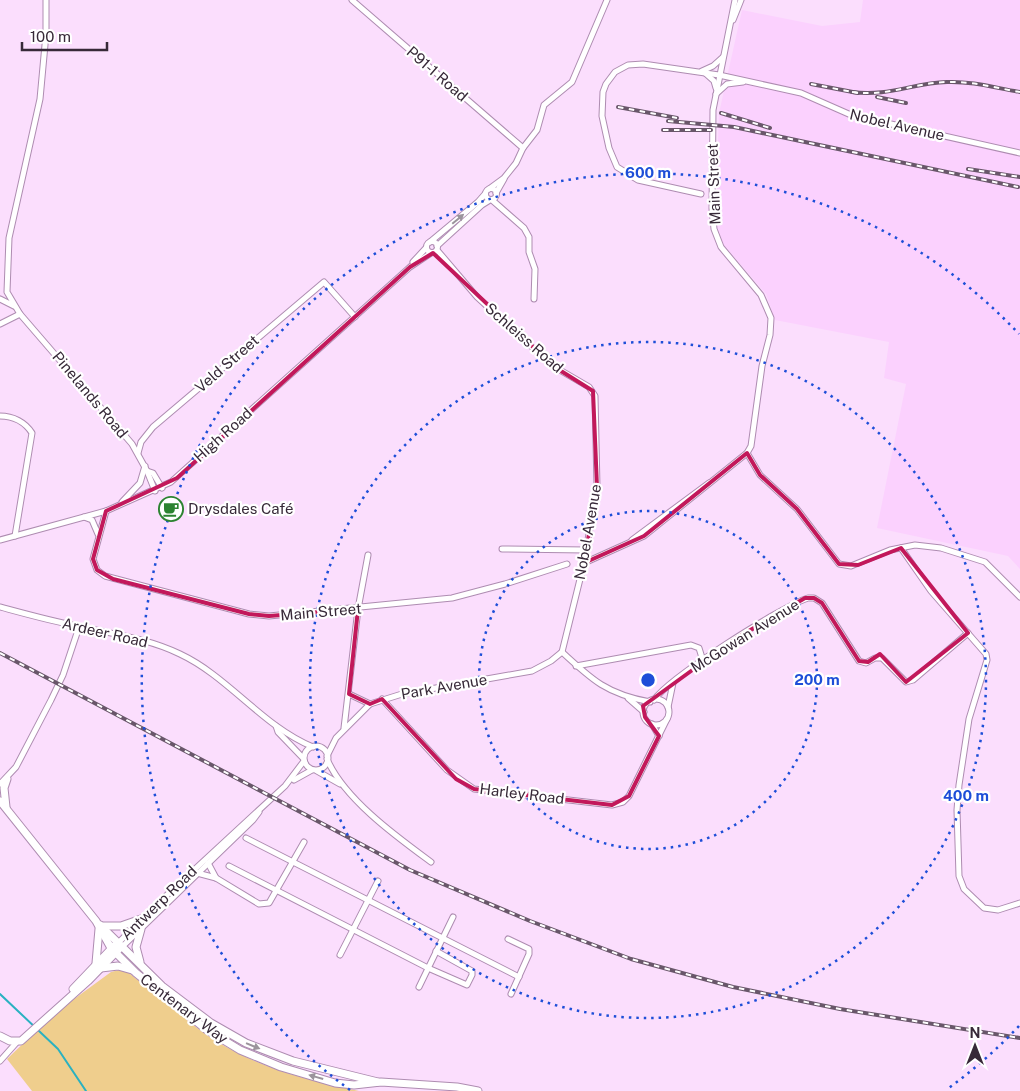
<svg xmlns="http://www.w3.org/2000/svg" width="1020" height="1091" font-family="'Public Sans',sans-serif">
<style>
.built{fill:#fbd1fe}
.green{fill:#efce8d}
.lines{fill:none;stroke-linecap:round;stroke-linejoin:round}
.stream{stroke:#2ab1c1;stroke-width:2}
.street-casing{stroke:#ae8cb1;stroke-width:7}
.secondary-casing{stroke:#ae8cb1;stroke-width:9}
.street{stroke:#fff;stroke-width:5}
.secondary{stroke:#fff;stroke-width:7}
.rail-casing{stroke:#69576a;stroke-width:4}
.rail{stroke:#fff;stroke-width:2;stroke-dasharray:5.5;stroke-linecap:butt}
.oneway{fill:#9b949c}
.marked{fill:none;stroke:#c2185b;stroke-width:4;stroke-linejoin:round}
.ring{fill:none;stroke:#1d4ed8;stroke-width:2.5;stroke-dasharray:2.5 5}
.labels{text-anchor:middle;stroke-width:4.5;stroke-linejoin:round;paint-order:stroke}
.street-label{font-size:15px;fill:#372938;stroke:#fff}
.poi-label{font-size:15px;fill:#372938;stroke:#fff;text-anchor:start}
.centre{fill:#1d4ed8;stroke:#fff;stroke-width:2.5}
.ring-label{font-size:15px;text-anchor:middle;font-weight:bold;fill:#1d4ed8;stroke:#fff;stroke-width:4.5;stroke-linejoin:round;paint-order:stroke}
</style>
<rect width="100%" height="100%" fill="#fbdefd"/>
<polygon class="built" points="863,0 1020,0 1020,569 1008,556 877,528 906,384 884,378 889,342 775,320 766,294 724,245 715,223 719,113 742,10 822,26 860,22"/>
<path class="green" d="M 119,970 L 129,973 C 158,995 186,1022 216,1041 C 262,1069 307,1080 359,1091 L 32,1091 L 7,1059 L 55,1013 L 111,972 Z"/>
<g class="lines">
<polyline class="stream" points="0,994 58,1049 86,1091"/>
<defs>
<g id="street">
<polyline points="46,0 46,34 40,99 9,238 7,292 20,314 132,444 147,471 155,491"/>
<polyline points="352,0 523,148"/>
<polyline points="733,20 741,0"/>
<polyline points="702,71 713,66 723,57"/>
<polyline points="705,73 714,81 716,88"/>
<polyline points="716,94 727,84 743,82"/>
<circle cx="491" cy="194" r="5.5"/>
<polyline points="489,189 504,178 516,163 523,148 537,130 544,105 572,82 607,0"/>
<polyline points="496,193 504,179"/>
<polyline points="701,194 638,180 617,167 609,148 602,116 603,92 606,84 615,72 628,65 643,64 719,75 801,93 851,115 1020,153"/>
<polyline points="492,200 524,228 529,237 529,252 535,269 534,299"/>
<circle cx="432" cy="247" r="5.5"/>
<polyline points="430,242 478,202 485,194"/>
<polyline points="437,246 482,205 490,200"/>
<polyline points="437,250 477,297 502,320 553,366 589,387 595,396 597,487 584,563 562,652"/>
<polyline points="413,262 426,248"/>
<polyline points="0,299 14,306"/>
<polyline points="0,324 20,314"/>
<path d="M 0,416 C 13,416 25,422 32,433 L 15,536"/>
<polyline points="138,453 141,442 153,427 324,282 355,317"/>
<polyline points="747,453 760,475 797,509 839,564 851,566 890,550 915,545 941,548 985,562 1020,597"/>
<polyline points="147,471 153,473 162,488"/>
<polyline points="122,502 140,483 145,466"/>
<polyline points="106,511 93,559 97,570 105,576 249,614 269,616 452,598 505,584 567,564"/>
<polyline points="84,517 92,520 98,534"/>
<polyline points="0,540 106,511 171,482 410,267 431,253"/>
<polyline points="632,540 709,483"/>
<polyline points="901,548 931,591 986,654 987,660 969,719 959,785 957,810 959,876 964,889 984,908 998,910 1020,903"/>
<polyline points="502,549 586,550"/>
<polyline points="584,563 644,536 747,453 751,446 762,366 770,335 771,318 761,295 721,247 714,229 712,209 713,110 735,0"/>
<path d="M 0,607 C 26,614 51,621 77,626 C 112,634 147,638 180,654 C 229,677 262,726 313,747"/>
<path d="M 562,652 C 592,680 607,694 650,702"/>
<polyline points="576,666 691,645 699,648 703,661"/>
<polyline points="349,694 370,704"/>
<polyline points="628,698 644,712"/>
<polyline points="382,699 447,770 474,789 612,805 623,802 629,796 667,719"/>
<circle cx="656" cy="712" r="13"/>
<path d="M 654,700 C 669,678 780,607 808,598 L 814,598 L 822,603 L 859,661 L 866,663 L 875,658 L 882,658 L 906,682 L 913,680 L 968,633"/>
<polyline points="668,707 673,683"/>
<polyline points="652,724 659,736"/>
<polyline points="276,726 278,732 303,758"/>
<polyline points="344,728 358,609 368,555"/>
<circle cx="316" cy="758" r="12"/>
<polyline points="327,756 336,738 370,704 402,694 532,671 551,661 562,652"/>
<path d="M 327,759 C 344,799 397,837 431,862"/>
<polyline points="317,771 340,784"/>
<polyline points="294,780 312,770"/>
<polyline points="0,784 16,767 51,700 63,675 79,627"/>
<polyline points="246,838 519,977"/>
<polyline points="208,863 216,878"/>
<polyline points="229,866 428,968 467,985 472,975 472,971 436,951"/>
<polyline points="197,873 216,878 259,904 269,903 304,842"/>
<polyline points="508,939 529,949 529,954 511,994"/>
<polyline points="119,942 168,894 285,786 304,761"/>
<polyline points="123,946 253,820 259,812"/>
<polyline points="340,955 378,881"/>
<polyline points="419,987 453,917"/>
<polyline points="0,1061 17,1042"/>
</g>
<g id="secondary">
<polyline points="0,801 96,921 111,948 136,973 207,1030 240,1050 281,1067 335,1083 354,1085 381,1082 457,1087 478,1091"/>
<polyline points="6,807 4,788 7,779"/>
<polyline points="100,925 162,986 211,1023 246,1043 293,1061 378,1082"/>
<polyline points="101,926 121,926 141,919"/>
<polyline points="140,962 136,947 141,929"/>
<polyline points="96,963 99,929"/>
<polyline points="101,968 118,966 132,970"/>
<polyline points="73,989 114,946"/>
<polyline points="0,1036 10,1041 21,1041 88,981 119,949"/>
</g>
</defs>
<use href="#street" class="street-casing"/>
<use href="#secondary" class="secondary-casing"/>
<use href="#street" class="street"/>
<use href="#secondary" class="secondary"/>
<defs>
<g id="rail">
<polyline points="811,84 858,93"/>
<path d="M 852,92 C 888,97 913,83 947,82 C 972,81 996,88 1020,92"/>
<polyline points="877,97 906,103"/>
<polyline points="618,107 677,118"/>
<polyline points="721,113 770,128"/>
<polyline points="668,121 734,127 1018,187"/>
<polyline points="663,130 711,130"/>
<polyline points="968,169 1020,177"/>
<polyline points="0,653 410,870 530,921 631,959 733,987 840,1009 1020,1038"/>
</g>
</defs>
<use href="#rail" class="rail-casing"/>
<use href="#rail" class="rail"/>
</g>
<defs><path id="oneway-solid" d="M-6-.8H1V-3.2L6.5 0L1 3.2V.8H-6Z" transform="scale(1.25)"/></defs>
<g class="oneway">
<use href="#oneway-solid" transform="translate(458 219) rotate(-40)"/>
<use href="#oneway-solid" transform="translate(253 1046) rotate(22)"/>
<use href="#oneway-solid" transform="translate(316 1077) rotate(-164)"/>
</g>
<path class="marked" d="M 433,253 L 553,366 L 593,391 L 597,487 L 584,563 L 644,536 L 747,453 L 760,475 L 797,509 L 839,564 L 858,565 L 901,548 L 968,633 L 906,682 L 880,654 L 868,662 L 859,661 L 822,603 L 814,598 L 805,598 L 735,639 L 643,706 L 645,717 L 659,736 L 629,796 L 612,805 L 474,789 L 456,779 L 382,699 L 370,704 L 349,694 L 358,609 L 269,616 L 249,614 L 113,579 L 97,570 L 93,559 L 106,511 L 177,478 L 410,267 Z"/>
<g class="ring">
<circle cx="648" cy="680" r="169"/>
<circle cx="648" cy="680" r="338"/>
<path d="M1019 1026A507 507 0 0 1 946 1090M350 1090A507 507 0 1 1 1019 334"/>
</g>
<defs>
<symbol id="cafe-ring" viewBox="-11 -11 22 22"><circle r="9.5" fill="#fff" stroke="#2c8331" stroke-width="1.5"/><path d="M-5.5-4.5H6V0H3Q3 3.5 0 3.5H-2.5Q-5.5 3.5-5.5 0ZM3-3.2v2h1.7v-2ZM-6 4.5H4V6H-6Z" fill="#2c8331"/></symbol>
</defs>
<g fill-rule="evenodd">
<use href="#cafe-ring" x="157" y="495" width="28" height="28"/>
</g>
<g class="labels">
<g class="street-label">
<text transform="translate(437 74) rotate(41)" y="5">P91-1 Road</text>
<text transform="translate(897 125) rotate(13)" y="5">Nobel Avenue</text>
<text transform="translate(714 184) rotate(-92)" y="5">Main Street</text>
<text transform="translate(524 338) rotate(41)" y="5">Schleiss Road</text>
<text transform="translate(227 364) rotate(-41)" y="5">Veld Street</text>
<text transform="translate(90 395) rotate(50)" y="5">Pinelands Road</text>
<text transform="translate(223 435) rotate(-42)" y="5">High Road</text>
<text transform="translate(588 532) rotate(-80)" y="5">Nobel Avenue</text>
<text transform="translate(321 612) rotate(-5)" y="5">Main Street</text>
<text transform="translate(105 633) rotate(13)" y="5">Ardeer Road</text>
<text transform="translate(745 636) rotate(-32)" y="5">McGowan Avenue</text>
<text transform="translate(444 687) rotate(-10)" y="5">Park Avenue</text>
<text transform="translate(522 794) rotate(7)" y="5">Harley Road</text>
<text transform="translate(159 903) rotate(-44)" y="5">Antwerp Road</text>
<text transform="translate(184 1009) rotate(37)" y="5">Centenary Way</text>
</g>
<g class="poi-label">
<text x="188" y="514">Drysdales Café</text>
</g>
</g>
<circle cx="648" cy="680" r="8" class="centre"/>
<g class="ring-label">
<text x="648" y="178">600 m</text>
<text x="817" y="685">200 m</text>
<text x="966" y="801">400 m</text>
</g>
<g transform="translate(975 1046)" stroke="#ffffff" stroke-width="4" paint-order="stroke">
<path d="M0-4L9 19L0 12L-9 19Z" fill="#372938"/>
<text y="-8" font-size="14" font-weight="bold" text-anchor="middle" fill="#372938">N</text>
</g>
<path d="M22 42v8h85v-8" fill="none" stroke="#372938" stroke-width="2.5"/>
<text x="30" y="42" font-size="15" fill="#372938" stroke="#ffffff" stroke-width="4" paint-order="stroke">100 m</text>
</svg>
